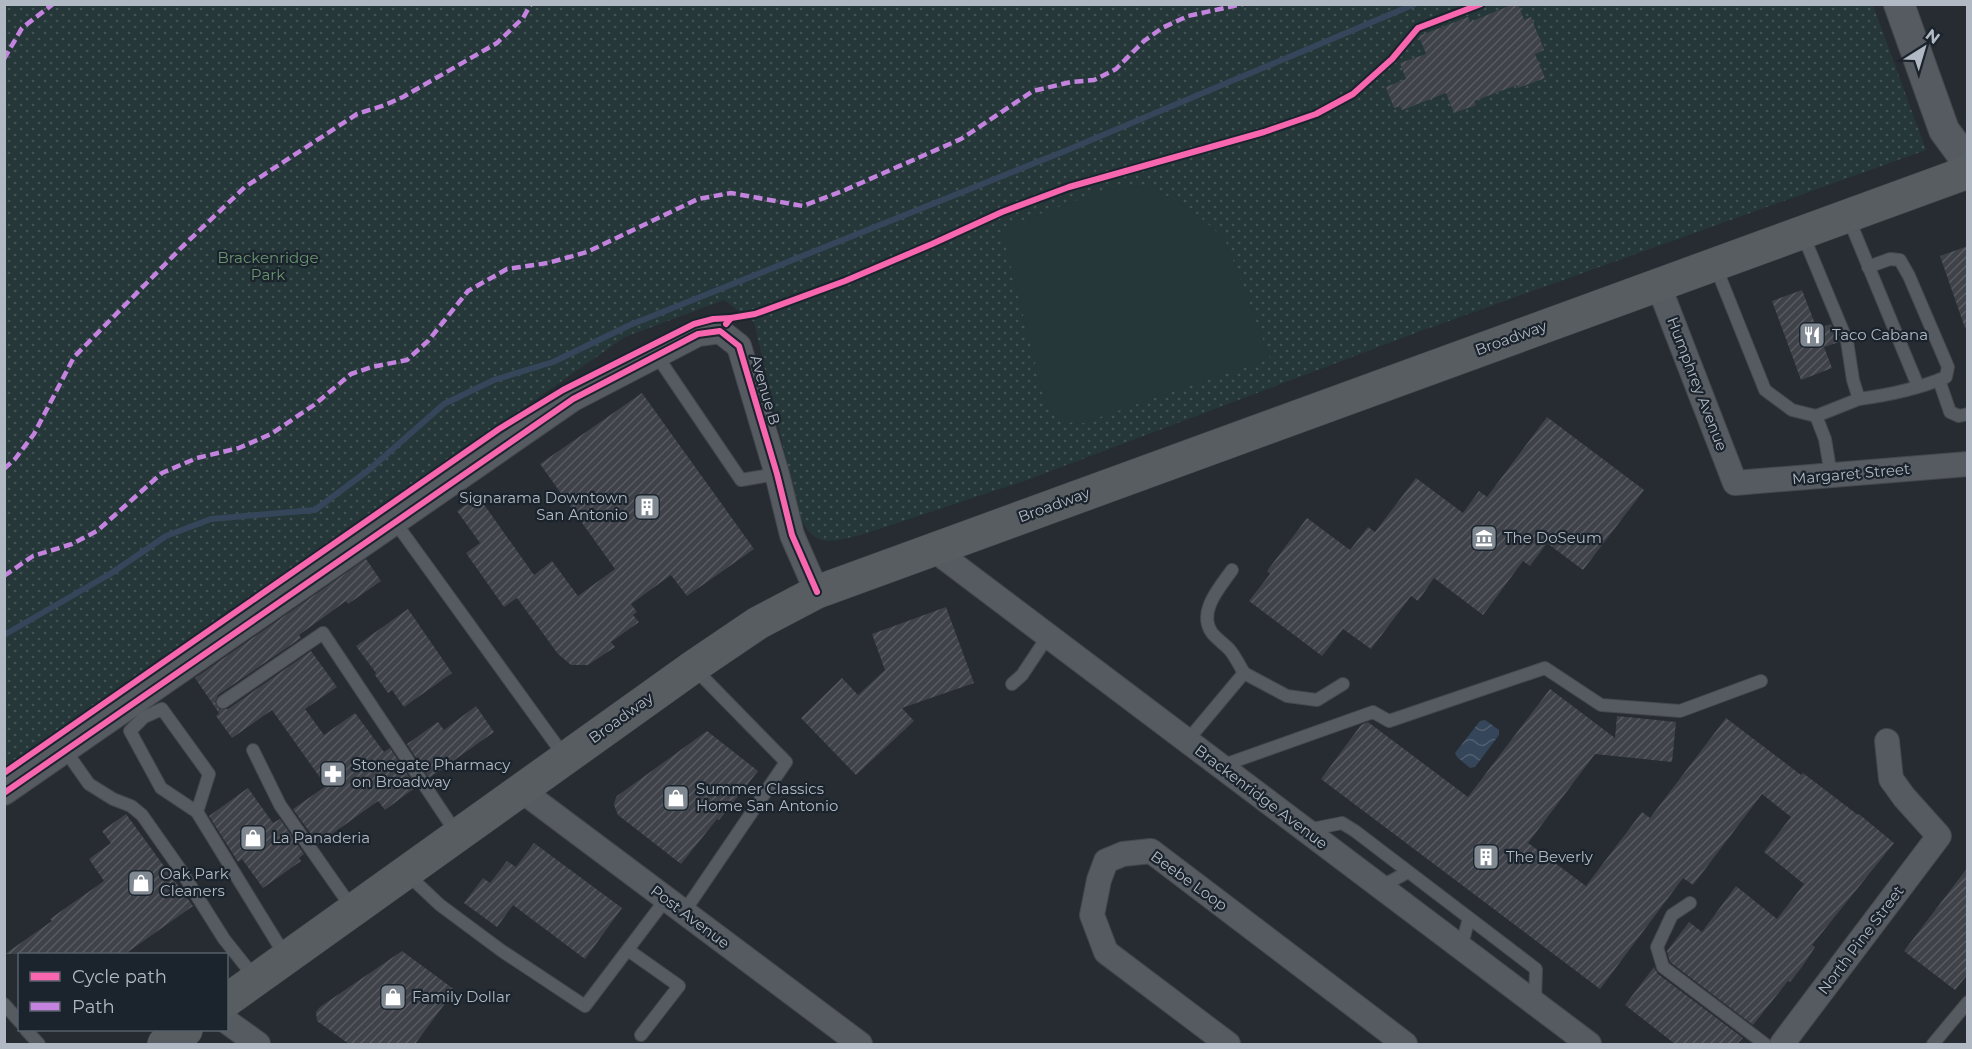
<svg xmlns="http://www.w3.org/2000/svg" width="1972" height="1049" font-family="Montserrat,sans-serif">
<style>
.park{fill:url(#park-dots)}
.garden{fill:#253738}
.water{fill:url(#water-waves)}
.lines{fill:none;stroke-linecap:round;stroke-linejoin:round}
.stream{stroke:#35465a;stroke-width:6}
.building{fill:url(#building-hatch)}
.service-casing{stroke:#44484d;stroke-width:14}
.minor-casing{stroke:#44484d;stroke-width:26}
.tertiary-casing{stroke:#44484d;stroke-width:32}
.primary-casing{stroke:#44494f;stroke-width:34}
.service{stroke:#565a61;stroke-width:12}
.minor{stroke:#565a61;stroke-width:24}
.tertiary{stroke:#565a61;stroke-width:30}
.primary{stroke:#585d62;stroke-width:33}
.quiet{stroke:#c483df;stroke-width:4.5;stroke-dasharray:9 4.5;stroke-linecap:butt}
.cycleway-casing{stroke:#1b232c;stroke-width:10}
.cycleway{stroke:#f766af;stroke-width:6}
.labels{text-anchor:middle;stroke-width:4.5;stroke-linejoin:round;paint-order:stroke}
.park-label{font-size:15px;fill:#689470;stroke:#1b232c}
.poi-label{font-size:15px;fill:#b0b9c4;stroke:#1b232c;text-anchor:start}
.street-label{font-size:15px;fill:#b0b9c4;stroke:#1b232c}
</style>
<defs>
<pattern id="park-dots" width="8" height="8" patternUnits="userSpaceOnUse" patternTransform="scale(1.5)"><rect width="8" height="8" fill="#253738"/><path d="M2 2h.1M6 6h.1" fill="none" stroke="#425253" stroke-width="1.8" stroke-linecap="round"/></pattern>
<pattern id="water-waves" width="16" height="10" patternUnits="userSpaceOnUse" patternTransform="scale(1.5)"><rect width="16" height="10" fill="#35465a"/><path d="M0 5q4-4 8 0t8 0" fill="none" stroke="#505f70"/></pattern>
<pattern id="building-hatch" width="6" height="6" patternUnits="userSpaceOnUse" patternTransform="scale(1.5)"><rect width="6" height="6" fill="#3f4349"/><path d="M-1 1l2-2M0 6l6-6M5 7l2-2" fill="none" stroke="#585c62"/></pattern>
</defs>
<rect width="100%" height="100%" fill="#272c32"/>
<path class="park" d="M 5,5 L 1873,5 L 1926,150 L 1421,331 L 1027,480 L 861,535 C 829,542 814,549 799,514 L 754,322 L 724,300 L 625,337 L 5,770 Z"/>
<path class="garden" d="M 1149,186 L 1192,210 L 1225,239 L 1270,358 L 1080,424 C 1059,421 1054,418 1044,398 L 1001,228 L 1111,188 Z"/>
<polygon class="water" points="1485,720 1499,730 1499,735 1475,767 1470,768 1457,757 1455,753 1480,721"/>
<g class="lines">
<polyline class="stream" points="4,635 110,574 166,536 211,519 315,510 370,469 444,404 494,380 553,362 630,325 1065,151 1415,4"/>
</g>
<g class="building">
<polygon points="1514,4 1518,4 1524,20 1531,17 1544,50 1535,54 1545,78 1518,88 1517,85 1474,101 1476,105 1454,113 1446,93 1402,110 1400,106 1394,108 1386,87 1406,79 1400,63 1426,54 1419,36 1468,17 1470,22"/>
<polygon points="1968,246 1968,327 1965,328 1940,256"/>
<polygon points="1802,290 1817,329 1831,324 1839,342 1824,347 1832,368 1801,380 1772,301"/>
<polygon points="642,393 754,549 687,596 671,575 631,604 637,612 633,615 639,622 611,642 615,647 588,665 571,665 558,654 517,598 504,607 466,553 480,543 457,511 478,496 534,575 552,561 578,596 615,569 540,464"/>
<polygon points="1547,417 1644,490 1583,570 1547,543 1530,566 1523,561 1483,615 1434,578 1418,601 1411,596 1371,649 1343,629 1322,656 1249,601 1270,574 1267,571 1307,518 1350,550 1368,527 1375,532 1416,478 1463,513 1479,491 1487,497"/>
<polygon points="366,559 381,581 348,604 346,601 299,635 301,638 218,695 215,702 219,709 228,709 311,651 337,687 305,709 324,735 355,713 384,752 390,748 416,787 385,810 378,801 318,844 293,809 326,786 272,710 232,738 216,716 219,713 195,678"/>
<polygon points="946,607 974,683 902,708 914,721 856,775 801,718 842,678 858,695 885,670 872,634"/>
<polygon points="408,609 452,673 404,707 392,690 388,693 375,675 376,673 356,646"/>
<polygon points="1550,689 1615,738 1617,716 1676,722 1672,762 1595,754 1528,843 1586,886 1642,812 1650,818 1726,718 1801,775 1803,773 1858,815 1859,814 1894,843 1812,945 1815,947 1802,967 1790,982 1788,981 1753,1025 1670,962 1667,951 1689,922 1702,932 1736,886 1777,919 1804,884 1764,852 1791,817 1762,794 1693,885 1683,878 1600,989 1321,779 1361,725 1368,722 1468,797"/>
<polygon points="476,706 494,732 429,778 407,744 438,722 444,730"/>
<polygon points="707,731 758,771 719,820 717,819 681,864 618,815 614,805 615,800 617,796"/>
<polygon points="248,788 273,823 280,819 304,854 299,858 301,861 263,888 242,859 238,862 209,816"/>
<polygon points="126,814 193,906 125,954 5,954 52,921 50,919 104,881 89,859 111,843 102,831"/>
<polygon points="534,843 622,908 585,959 513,905 497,927 464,903 483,878 490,883 507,861 516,867"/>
<polygon points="1968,867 1968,974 1955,990 1904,951"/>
<polygon points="402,951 455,990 415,1044 349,1044 317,1021 316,1012 320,1007"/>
<polygon points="1654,967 1658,974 1743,1038 1737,1044 1675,1044 1625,1005"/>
</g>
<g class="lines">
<defs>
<g id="service">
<polyline points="1848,217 1918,386"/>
<polyline points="1803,235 1847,341 1853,380 1859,399 1816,416"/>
<polyline points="1715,265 1765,390 1792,410 1816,416 1825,439 1831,475"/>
<polyline points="657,356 741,480 777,474"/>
<polyline points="1939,380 1950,412 1959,416 1968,414"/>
<path d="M 1859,399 C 1889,395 1918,389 1946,377 L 1948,367 L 1909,276 L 1900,260 L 1890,259 L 1868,267"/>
<polyline points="395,522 565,757"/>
<path d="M 1232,570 C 1220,587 1197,612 1212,633 C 1217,639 1224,644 1229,649 C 1235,656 1240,666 1244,673"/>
<polyline points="1012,684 1022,675 1048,636"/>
<polyline points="223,702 323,633 457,834"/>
<polyline points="1187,741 1244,673 1287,696 1317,700 1343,684"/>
<polyline points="65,750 89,784 113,799 131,806 142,815 180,869 224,939 255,978"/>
<polyline points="253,750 280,805 352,908"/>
<polyline points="1221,766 1373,712 1389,721 1545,668 1601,705 1680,711 1761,681"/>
<polyline points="197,812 209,774 162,709 144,717 130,731 161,788 197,812 286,957"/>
<polyline points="1307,830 1342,823 1355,831 1536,969 1535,1003"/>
<polyline points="406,873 440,905 502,951 585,1006 666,899"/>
<polyline points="1380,887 1408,872"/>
<polyline points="1690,903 1672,915 1657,947 1663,967 1765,1044"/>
<polyline points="684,912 786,762 693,667"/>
<polyline points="1461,948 1469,918"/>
<polyline points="628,950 679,986 641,1035"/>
<polyline points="4,1004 20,1022"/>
<polyline points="26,1030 39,1044"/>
<polyline points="1933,1044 1968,1002"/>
</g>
<g id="minor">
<polyline points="1658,284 1735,483 1968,464"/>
<polyline points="933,549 1589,1044"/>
<polyline points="521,790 860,1044"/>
<polyline points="4,793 573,399 698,334 720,331 739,346 777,474 792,535 817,592"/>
<polyline points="226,1021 258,1044"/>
<polyline points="1228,1044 1106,952 1092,915 1099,880 1106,861 1123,854 1151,851 1405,1044"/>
<polyline points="1782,1044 1939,836 1904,797 1891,779 1887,741"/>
</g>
<polyline id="tertiary" points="1899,4 1944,130 1968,163"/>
<g id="primary">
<polyline points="226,1001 693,667 758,623 817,592 1968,172"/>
<polyline points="164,1044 186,1030"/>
</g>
</defs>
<use href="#service" class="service-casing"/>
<use href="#minor" class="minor-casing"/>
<use href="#tertiary" class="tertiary-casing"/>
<use href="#primary" class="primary-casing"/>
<use href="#service" class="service"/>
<use href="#minor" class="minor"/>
<use href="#tertiary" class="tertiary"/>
<use href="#primary" class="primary"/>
<g class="quiet">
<polyline points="4,59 22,28 53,4"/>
<polyline points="4,469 15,459 34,434 74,357 182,247 245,187 357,114 385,105 403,97 497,43 523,18 531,4"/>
<polyline points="4,576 33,556 72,544 97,531 162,473 197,458 239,448 271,434 314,405 351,374 372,367 407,360 428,341 468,291 507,269 548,263 587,252 698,199 731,193 803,206 845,190 961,139 1033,91 1071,82 1094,80 1116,69 1144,41 1162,28 1188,16 1243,4"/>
</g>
<defs>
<g id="cycleway">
<polyline points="726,324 731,318 755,314 845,281 932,244 1002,212 1069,187 1264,132 1316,114 1353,94 1392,59 1418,28 1481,4"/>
<polyline points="4,773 499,429 563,390 694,324 713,319 731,318"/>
<polyline points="4,793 573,399 698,334 720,331 739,346 777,474 792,535 817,592"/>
</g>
</defs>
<use href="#cycleway" class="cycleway-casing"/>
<use href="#cycleway" class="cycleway"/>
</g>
<defs>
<symbol id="restaurant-square" viewBox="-11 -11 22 22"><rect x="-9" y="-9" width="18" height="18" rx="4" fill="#808891" stroke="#1b232c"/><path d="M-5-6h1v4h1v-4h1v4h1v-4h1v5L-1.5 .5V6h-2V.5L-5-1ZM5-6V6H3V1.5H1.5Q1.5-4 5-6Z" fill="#fff"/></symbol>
<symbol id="building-square" viewBox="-11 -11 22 22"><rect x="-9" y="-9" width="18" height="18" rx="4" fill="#808891" stroke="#1b232c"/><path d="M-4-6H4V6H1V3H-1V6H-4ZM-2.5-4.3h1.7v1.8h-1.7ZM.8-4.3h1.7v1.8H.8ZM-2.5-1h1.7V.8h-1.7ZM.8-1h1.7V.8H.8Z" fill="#fff"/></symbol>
<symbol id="museum-square" viewBox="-11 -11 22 22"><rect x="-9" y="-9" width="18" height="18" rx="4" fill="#808891" stroke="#1b232c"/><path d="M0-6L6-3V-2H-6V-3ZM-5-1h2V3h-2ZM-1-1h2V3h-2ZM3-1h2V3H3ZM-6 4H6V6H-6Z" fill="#fff"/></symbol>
<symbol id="pharmacy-square" viewBox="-11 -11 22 22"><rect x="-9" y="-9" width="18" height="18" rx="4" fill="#808891" stroke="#1b232c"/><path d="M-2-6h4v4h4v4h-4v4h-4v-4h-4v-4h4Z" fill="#fff"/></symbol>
<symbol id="shop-square" viewBox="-11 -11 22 22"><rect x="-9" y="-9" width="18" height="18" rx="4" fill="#808891" stroke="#1b232c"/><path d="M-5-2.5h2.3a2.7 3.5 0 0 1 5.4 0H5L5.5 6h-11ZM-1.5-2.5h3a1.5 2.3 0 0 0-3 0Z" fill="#fff"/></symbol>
</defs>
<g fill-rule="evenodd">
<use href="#restaurant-square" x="1797" y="320" width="30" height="30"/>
<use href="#building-square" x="632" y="492" width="30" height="30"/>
<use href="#museum-square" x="1469" y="523" width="30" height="30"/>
<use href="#pharmacy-square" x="318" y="759" width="30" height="30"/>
<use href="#shop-square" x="661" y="783" width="30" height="30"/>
<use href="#shop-square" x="238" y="823" width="30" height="30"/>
<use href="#building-square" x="1471" y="842" width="30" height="30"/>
<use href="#shop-square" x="126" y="868" width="30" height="30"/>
<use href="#shop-square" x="378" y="982" width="30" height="30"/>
</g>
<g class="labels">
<g class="park-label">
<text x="268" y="263">Brackenridge<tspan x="268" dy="17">Park</tspan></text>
</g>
<g class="poi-label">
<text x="1832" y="340">Taco Cabana</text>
<text x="628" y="503" text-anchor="end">Signarama Downtown<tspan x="628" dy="17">San Antonio</tspan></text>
<text x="1504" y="543">The DoSeum</text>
<text x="352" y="770">Stonegate Pharmacy<tspan x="352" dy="17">on Broadway</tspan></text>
<text x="696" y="794">Summer Classics<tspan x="696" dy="17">Home San Antonio</tspan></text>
<text x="272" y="843">La Panaderia</text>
<text x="1506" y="862">The Beverly</text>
<text x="160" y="879">Oak Park<tspan x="160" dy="17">Cleaners</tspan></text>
<text x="412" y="1002">Family Dollar</text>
</g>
<g class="street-label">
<text transform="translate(1511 338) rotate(-20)" y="5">Broadway</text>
<text transform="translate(1697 384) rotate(69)" y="5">Humphrey Avenue</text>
<text transform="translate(765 390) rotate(74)" y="5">Avenue B</text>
<text transform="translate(1851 474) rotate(-5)" y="5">Margaret Street</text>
<text transform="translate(1054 505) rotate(-20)" y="5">Broadway</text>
<text transform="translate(621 718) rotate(-36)" y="5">Broadway</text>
<text transform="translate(1261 797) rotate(37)" y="5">Brackenridge Avenue</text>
<text transform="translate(1189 881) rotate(36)" y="5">Beebe Loop</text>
<text transform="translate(690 917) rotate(37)" y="5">Post Avenue</text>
<text transform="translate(1861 940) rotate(-53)" y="5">North Pine Street</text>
</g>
</g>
<rect width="1972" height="1049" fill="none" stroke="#b0b9c4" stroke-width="12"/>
<rect x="18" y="953" width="210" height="78" fill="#1b232c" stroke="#575f69" stroke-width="1.5"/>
<rect x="30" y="972" width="30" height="9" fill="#f766af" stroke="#575f69" stroke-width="1.5"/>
<text x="72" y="983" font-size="18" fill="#b0b9c4">Cycle path</text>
<rect x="30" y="1002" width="30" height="9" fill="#c483df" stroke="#575f69" stroke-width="1.5"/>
<text x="72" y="1013" font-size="18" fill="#b0b9c4">Path</text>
<g transform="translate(1924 48) rotate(37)" stroke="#1b232c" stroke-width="4.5" paint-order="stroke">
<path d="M0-4.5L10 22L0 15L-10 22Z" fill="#b0b9c4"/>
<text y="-9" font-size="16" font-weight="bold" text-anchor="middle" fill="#b0b9c4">N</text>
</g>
</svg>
